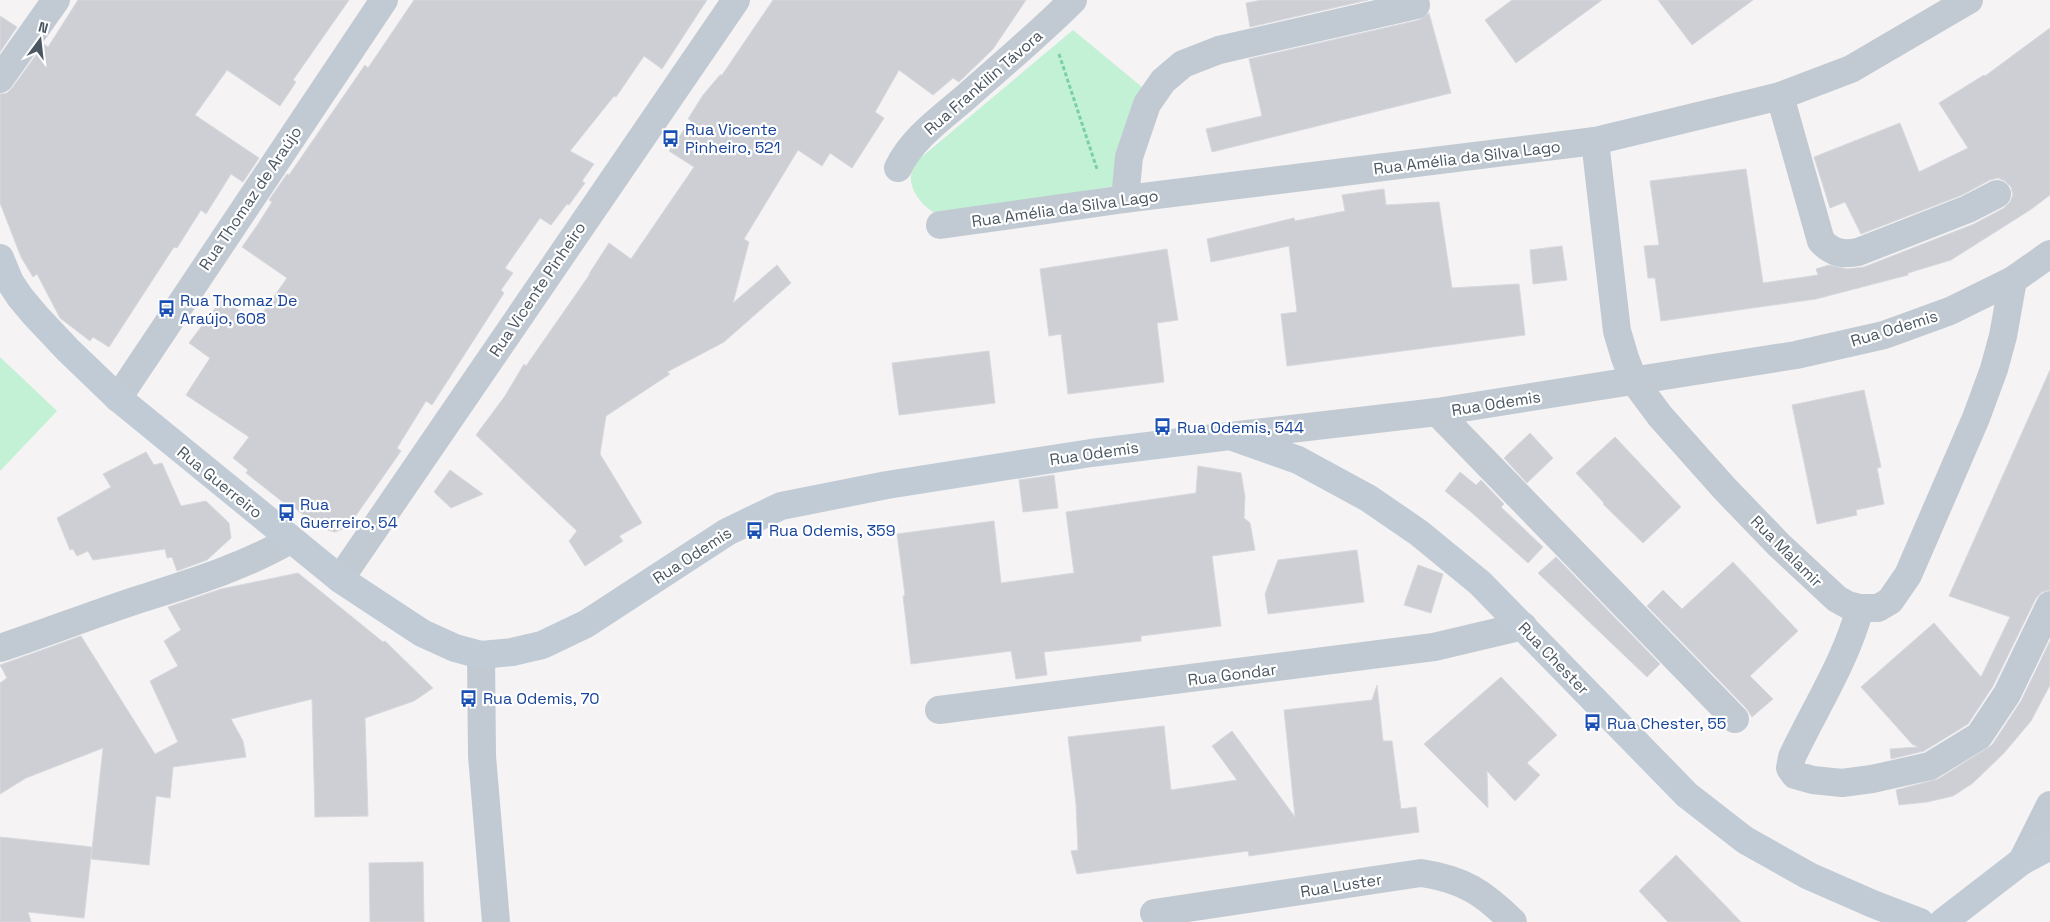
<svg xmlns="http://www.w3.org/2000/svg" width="2050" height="922" font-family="'Space Grotesk',sans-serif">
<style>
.green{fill:#c3f1d5}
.building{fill:#cdcfd5;stroke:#d7d9de}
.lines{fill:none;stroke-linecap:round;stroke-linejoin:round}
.path{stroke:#7ad0a6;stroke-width:3;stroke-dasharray:4 2.5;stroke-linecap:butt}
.street{stroke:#c1cad2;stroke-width:28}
.secondary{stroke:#c1cbd6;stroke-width:28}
.labels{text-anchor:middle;stroke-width:4.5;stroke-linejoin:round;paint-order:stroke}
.street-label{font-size:16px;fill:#4a5661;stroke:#fff}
.transit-label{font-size:16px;fill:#164399;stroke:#fff;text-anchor:start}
</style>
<rect width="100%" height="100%" fill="#f5f3f3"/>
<g class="green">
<path d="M 1073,30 L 1142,87 L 1131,110 L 1116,186 L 938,215 C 925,208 909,192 911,175 C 912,171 916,164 918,160 Z"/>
<polygon points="0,357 57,411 0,471"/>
</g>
<g class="building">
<polygon points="78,0 349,0 293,80 296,82 280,106 227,70 195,115 259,158 243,182 231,174 206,214 201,210 177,248 174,247 109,347 93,337 90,341 60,318 37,274 33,277 21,257 0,203 0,94 7,93 12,88 44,44 48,47"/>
<polygon points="414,0 707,0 662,69 644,56 616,97 614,96 570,151 594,164 582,181 585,183 569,205 567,204 551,225 540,218 505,268 513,273 501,290 504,293 432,405 426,401 397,448 401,451 348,527 335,532 320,528 291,505 289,507 246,473 248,470 233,458 249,437 186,395 210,358 189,343 222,299 256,322 287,278 242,247 258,224 272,202 269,200 287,174 289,175 365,65 368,68"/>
<polygon points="773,0 1026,0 993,49 959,82 953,78 933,95 899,70 875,112 884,118 852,168 830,153 822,166 798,150 744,239 749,242 733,303 777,265 791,283 724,342 667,372 670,374 606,416 600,454 642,523 619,536 623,541 585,566 569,541 577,531 476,435 505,396 524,364 526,366 590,274 589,274 609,243 631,259 694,167 669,151 691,120 688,119 703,95 720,75 722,75"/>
<polygon points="1262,0 1368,0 1250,27 1246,3"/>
<polygon points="1512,0 1602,0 1516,63 1485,20"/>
<polygon points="1658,0 1753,0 1692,45"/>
<polygon points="1429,13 1451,93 1212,152 1206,129 1262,116 1249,59 1419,20"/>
<polygon points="0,16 17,27 0,52"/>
<polygon points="2050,28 2050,195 2030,210 1951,260 1908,273 1908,275 1816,299 1661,321 1655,278 1648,278 1644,246 1659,245 1650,181 1746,169 1763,283 1818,275 1816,269 1829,265 1847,269 1864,267 1974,224 2004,208 2010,202 2013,195 2011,187 2005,181 1998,178 1990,180 1962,195 1861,234 1845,202 1830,208 1814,157 1900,123 1919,172 1968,148 1939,103 1984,75 1985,76"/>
<polygon points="1384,189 1386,205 1439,202 1452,288 1519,284 1525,335 1287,366 1281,314 1297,312 1289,246 1211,262 1207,239 1294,218 1295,221 1345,211 1342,195"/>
<polygon points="1562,246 1567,280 1533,284 1530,250"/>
<polygon points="1167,249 1178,320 1157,323 1164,382 1068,394 1061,334 1049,336 1040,269"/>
<polygon points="989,351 995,403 899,415 892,363"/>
<polygon points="2050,370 2050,590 2042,592 2036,598 1993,686 1968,724 1924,751 1891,759 1890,749 1918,747 1912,744 1861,687 1934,623 1981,677 2010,617 1949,596"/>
<polygon points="1864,390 1881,467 1877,468 1884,504 1856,510 1857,515 1817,524 1792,405"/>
<polygon points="1530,433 1553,458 1527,483 1504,458"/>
<polygon points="1615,437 1681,507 1643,543 1603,504 1604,503 1576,473"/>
<polygon points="146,452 154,465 162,463 181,506 206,501 229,523 231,538 207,560 177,571 172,557 167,558 165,549 93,560 88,551 77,556 73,549 70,550 57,518 111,487 103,474"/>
<polygon points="1198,466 1241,473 1245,497 1244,518 1250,523 1255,550 1212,556 1221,626 1141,636 1141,641 1044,652 1047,675 1016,679 1011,651 911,664 903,596 905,595 897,534 994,521 1001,583 1074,573 1066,512 1196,493"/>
<polygon points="450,470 483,494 451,508 434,492"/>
<polygon points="1460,472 1476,485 1481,480 1504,504 1501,507 1543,547 1528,563 1471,512 1445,491"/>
<polygon points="1054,475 1058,508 1023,512 1019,480"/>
<polygon points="1357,550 1364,602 1268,614 1265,594 1278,560"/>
<polygon points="1556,557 1660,664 1647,677 1538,573"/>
<polygon points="1733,562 1798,631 1750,676 1773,699 1752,717 1746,708 1647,606 1663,590 1682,609"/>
<polygon points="1418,565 1443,574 1431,613 1404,605"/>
<polygon points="298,573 383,642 385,641 433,688 414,701 365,718 368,816 315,817 312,699 231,719 243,741 246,757 173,767 170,798 156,796 149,865 91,859 103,748 26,778 0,794 0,683 7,678 0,665 81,636 155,754 178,742 150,681 178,666 164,641 181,630 168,607 221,589"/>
<polygon points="2050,641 2050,685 2031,721 2004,753 1973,783 1953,796 1927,802 1899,805 1896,790 1938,779 1992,745 2021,701"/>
<polygon points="1501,677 1557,735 1527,763 1540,775 1515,801 1487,771 1488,808 1424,744"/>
<polygon points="1377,685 1383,741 1392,741 1401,809 1416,807 1419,832 1249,856 1248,851 1077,874 1071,851 1078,850 1076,804 1068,737 1164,726 1171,790 1237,780 1212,746 1232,731 1295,817 1284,710 1372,700"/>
<polygon points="0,837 92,847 84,918 28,912 31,922 0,922"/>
<polygon points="1676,855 1720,900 1741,922 1668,922 1639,891"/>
<polygon points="423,862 424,922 370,922 369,863"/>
</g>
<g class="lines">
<polyline class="path" points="1059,54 1097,169"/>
<g class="street">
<polyline points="0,79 56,0"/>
<path d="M 1780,96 L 1821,241 C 1832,253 1843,255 1858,252 L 1968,209 L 1997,194"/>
<polyline points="1595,141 1617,331 1625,358 1634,381 1660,416 1725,489 1779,545 1837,599 1848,605 1860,608 1878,608 1890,601 1908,575 1976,418 1994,369 2003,336 2013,280"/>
<path d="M 898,168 C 912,138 943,117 967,96 C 1003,64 1039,34 1073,0"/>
<polyline points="1125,199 1129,157 1147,104 1163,81 1183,64 1219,50 1416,5"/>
<polyline points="940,225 1125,199 1595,141 1780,96 1851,69 1969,0"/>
<polyline points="118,398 384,0"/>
<polyline points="1437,412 1735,719"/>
<polyline points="1230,436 1437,412 1796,355 1884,335 1950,311 2013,280 2050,254"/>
<polyline points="340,579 736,0"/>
<path d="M 1860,608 C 1846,661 1815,708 1792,757 L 1790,768 L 1795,775 L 1813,780 L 1842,783 L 1872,779 L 1930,766 L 1979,736 L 2007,694 L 2050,605"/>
<path d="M 0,648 C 45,633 89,616 134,601 C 187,584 242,568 290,540"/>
<polyline points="481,655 482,756 496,922"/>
<polyline points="939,710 1434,647 1523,626"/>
<polyline points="2022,861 2050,805"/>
<path d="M 1154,913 L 1421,873 C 1463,879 1484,893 1513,922"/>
</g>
<g class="secondary">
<polyline points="0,258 10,282 20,297 35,315 68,350 118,398 340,579 422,633 455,648 481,655 512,652 542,645 586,624 727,532 781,506 887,485 1091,453 1230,436 1298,460 1368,498 1419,533 1480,583 1687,795 1745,840 1809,876 1873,904 1920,922"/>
<polyline points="1943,922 2022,861 2050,846"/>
</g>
</g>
<defs>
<symbol id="bus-bare" viewBox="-9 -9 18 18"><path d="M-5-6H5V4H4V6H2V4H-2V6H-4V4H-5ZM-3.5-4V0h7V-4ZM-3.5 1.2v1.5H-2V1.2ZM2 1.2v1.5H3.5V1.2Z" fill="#1a4fb4" stroke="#fff" stroke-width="2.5" paint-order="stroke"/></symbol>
</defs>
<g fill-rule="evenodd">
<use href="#bus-bare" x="658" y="126" width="25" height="25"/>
<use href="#bus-bare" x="154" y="296" width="25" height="25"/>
<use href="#bus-bare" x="1150" y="414" width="25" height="25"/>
<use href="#bus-bare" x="274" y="500" width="25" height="25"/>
<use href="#bus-bare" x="742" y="518" width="25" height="25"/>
<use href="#bus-bare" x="456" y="686" width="25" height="25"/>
<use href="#bus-bare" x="1580" y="710" width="25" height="25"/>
</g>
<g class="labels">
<g class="street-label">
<text transform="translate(983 82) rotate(-41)" y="6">Rua Frankilin Távora</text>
<text transform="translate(1467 157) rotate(-7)" y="6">Rua Amélia da Silva Lago</text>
<text transform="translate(250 198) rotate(-56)" y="6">Rua Thomaz de Araújo</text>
<text transform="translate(1065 208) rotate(-8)" y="6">Rua Amélia da Silva Lago</text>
<text transform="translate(537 289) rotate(-56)" y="6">Rua Vicente Pinheiro</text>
<text transform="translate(1894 328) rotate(-17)" y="6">Rua Odemis</text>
<text transform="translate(1496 403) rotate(-9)" y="6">Rua Odemis</text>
<text transform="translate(1094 453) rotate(-8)" y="6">Rua Odemis</text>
<text transform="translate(220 482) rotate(39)" y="6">Rua Guerreiro</text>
<text transform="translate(1787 551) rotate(45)" y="6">Rua Malamir</text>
<text transform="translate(692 555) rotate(-33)" y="6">Rua Odemis</text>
<text transform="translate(1554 658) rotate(46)" y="6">Rua Chester</text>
<text transform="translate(1232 674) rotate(-7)" y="6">Rua Gondar</text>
<text transform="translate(1341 885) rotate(-9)" y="6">Rua Luster</text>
</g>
<g class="transit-label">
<text x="685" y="135">Rua Vicente<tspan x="685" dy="18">Pinheiro, 521</tspan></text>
<text x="180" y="306">Rua Thomaz De<tspan x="180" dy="18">Araújo, 608</tspan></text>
<text x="1177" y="433">Rua Odemis, 544</text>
<text x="300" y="510">Rua<tspan x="300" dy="18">Guerreiro, 54</tspan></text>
<text x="769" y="536">Rua Odemis, 359</text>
<text x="483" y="704">Rua Odemis, 70</text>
<text x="1607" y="729">Rua Chester, 55</text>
</g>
</g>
<g transform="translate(40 40) rotate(15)" stroke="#ffffff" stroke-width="4" paint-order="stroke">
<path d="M0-4L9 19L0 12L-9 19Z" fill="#4a5661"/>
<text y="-8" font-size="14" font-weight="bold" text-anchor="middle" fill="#4a5661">N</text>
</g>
</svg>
